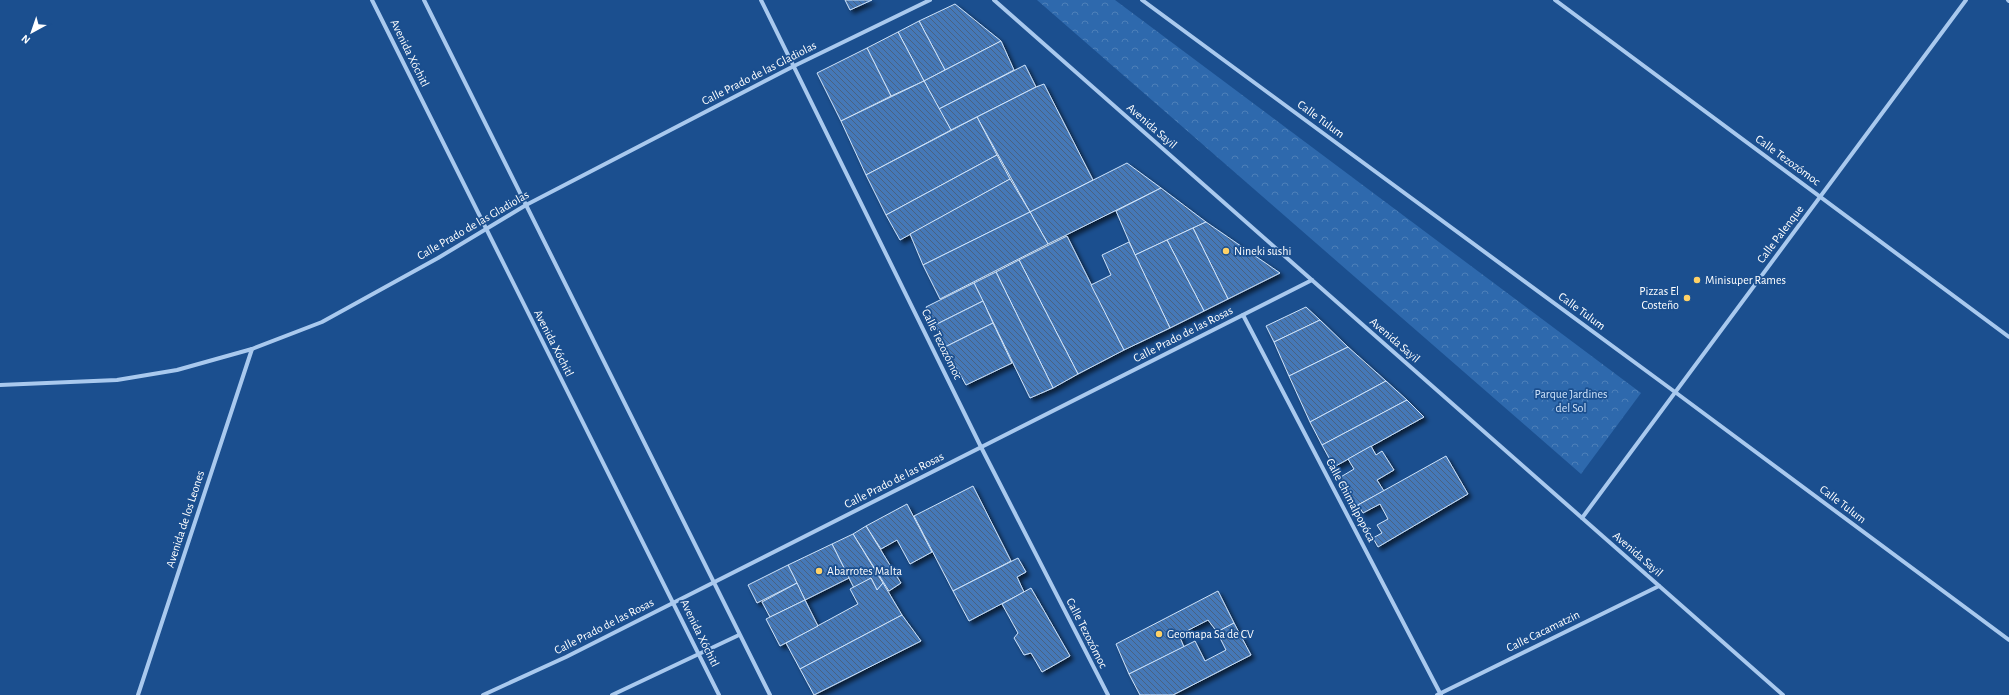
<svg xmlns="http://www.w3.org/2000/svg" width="2009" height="695" font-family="'Alegreya Sans',sans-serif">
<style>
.park{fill:url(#park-crowns)}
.building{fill:url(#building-back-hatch);stroke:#cfe3fa;filter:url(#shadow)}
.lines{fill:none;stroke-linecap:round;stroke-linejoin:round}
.minor{stroke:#a9c9ee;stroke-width:4}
.poi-dot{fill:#ffd166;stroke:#1b4f8f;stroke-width:1.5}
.labels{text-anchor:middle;stroke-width:3.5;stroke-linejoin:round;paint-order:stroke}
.street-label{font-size:12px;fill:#fff;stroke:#1b4f8f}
.poi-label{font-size:12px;fill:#fff;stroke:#1b4f8f;text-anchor:start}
.park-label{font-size:12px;fill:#cfe3fa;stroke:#1b4f8f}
</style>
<defs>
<pattern id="park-crowns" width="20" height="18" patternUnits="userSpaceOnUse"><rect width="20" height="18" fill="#2e69ad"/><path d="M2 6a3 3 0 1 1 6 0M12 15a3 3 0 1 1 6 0" fill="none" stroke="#4d80b9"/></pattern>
<pattern id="building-back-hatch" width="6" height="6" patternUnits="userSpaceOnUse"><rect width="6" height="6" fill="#4478b7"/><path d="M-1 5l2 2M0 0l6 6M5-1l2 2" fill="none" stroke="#486282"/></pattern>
<filter id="shadow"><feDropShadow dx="3.5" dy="3.5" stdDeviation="2" flood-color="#0009"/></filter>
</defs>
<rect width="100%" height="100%" fill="#1b4f8f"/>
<polygon class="park" points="1037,0 1115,0 1641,393 1581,474"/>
<g class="building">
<polygon points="845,0 872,0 850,10"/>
<polygon points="955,4 1001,41 945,70 919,21"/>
<polygon points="919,21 945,70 924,81 898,32"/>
<polygon points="898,32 924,81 891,96 867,48"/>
<polygon points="1001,41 1014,70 939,109 924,81"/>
<polygon points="867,48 891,96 841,121 817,73"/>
<polygon points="1025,65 1036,87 951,130 939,109"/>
<polygon points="924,81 951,130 866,175 841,121"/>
<polygon points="1044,84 1093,180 1030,212 977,117 1036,87"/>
<polygon points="977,117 997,155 886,215 866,175"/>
<polygon points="997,155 1010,179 900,240 886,215"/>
<polygon points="1127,163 1161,188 1048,244 1030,212"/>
<polygon points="1010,179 1030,212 923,265 910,234"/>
<polygon points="1161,188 1206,222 1135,255 1116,211"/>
<polygon points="1030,212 1048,244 940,299 923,265"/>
<polygon points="1206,222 1280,273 1228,299 1193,228"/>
<polygon points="1193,228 1228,299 1204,311 1167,240"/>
<polygon points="1067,236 1124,350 1078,374 1019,260"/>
<polygon points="1167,240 1204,311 1170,328 1135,255"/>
<polygon points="1129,242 1170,328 1124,350 1091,285 1111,275 1102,255"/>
<polygon points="1019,260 1078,374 1053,388 996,272"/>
<polygon points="996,272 1053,388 1030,398 974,283"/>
<polygon points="974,283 983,301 935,325 926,307"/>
<polygon points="983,301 993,323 945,347 935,325"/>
<polygon points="1306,307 1320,320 1274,342 1266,326"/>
<polygon points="1320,320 1348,347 1289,376 1274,342"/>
<polygon points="993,323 1012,363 966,385 945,347"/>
<polygon points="1348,347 1386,381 1310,422 1289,376"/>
<polygon points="1386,381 1407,400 1322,445 1310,422"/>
<polygon points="1407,400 1424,417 1334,467 1322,445"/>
<polygon points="1371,446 1376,455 1382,451 1394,470 1377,480 1384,491 1354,507 1339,478 1354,469 1348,459"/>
<polygon points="1446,456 1468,494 1378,547 1373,538 1382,533 1377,525 1388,519 1380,504 1363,513 1358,505"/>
<polygon points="973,486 1011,561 953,591 914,516"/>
<polygon points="907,504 932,552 910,564 897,540 881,549 866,526"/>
<polygon points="866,526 901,583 889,591 853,534"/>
<polygon points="853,534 883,583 877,590 871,578 854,588 832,544"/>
<polygon points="832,544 849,578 805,600 788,565"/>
<polygon points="1018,558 1026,572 1017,577 1024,592 969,621 953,591"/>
<polygon points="788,565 797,583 757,603 748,585"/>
<polygon points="871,578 877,590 883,583 902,615 800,669 786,643 858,604 850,589"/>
<polygon points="797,583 805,600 770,617 762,602"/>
<polygon points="1031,588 1070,656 1042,672 1031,653 1024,655 1014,638 1018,633 1002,604"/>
<polygon points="1218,591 1234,623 1217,632 1208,620 1179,635 1184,647 1129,674 1116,644"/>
<polygon points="805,600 818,626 780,646 766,619"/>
<polygon points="902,615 921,641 814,695 800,669"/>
<polygon points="1234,623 1251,655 1173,695 1140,695 1129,674 1195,641 1205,661 1226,650 1217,632"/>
</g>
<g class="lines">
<g class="minor">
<polyline points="372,0 719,695"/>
<polyline points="424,0 770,695"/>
<polyline points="761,0 981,447 1108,695"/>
<polyline points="994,0 1783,695"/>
<polyline points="1142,0 1675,392 2009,640"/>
<polyline points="1555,0 2009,337"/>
<polyline points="2008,0 2009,1"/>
<polyline points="1243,315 1441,695"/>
<polyline points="0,385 117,380 177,370 252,349 322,322 438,258 526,205 794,66 930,0"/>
<polyline points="1582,518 1966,0"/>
<polyline points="138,695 252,349"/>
<polyline points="483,695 566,657 1312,280"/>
<polyline points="612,695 739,635"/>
<polyline points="1437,695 1659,586"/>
</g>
</g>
<g class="poi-dot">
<circle cx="1226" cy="251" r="4"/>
<circle cx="1697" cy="280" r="4"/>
<circle cx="1687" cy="298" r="4"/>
<circle cx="819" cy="571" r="4"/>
<circle cx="1159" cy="634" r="4"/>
</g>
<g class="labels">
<g class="street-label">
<text transform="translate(410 53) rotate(64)" y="4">Avenida Xóchitl</text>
<text transform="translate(759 73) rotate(-27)" y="4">Calle Prado de las Gladiolas</text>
<text transform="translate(1321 119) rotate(36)" y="4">Calle Tulum</text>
<text transform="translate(1152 126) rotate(41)" y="4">Avenida Sayil</text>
<text transform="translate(1788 160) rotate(36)" y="4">Calle Tezozómoc</text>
<text transform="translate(473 225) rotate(-30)" y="4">Calle Prado de las Gladiolas</text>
<text transform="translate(1780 234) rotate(-53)" y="4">Calle Palenque</text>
<text transform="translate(1582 311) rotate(36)" y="4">Calle Tulum</text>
<text transform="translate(1183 334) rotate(-27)" y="4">Calle Prado de las Rosas</text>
<text transform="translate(1395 340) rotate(41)" y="4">Avenida Sayil</text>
<text transform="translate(554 343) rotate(63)" y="4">Avenida Xóchitl</text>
<text transform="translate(942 344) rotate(64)" y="4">Calle Tezozómoc</text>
<text transform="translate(894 480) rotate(-27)" y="4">Calle Prado de las Rosas</text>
<text transform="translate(1351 500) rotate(62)" y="4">Calle Chimalpopóca</text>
<text transform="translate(1843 504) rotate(37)" y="4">Calle Tulum</text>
<text transform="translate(185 519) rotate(-72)" y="4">Avenida de los Leones</text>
<text transform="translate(1638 554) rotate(41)" y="4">Avenida Sayil</text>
<text transform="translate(604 626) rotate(-27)" y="4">Calle Prado de las Rosas</text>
<text transform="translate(1543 631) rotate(-26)" y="4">Calle Cacamatzin</text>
<text transform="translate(700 633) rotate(64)" y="4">Avenida Xóchitl</text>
<text transform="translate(1087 633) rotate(63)" y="4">Calle Tezozómoc</text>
</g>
<g class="poi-label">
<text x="1234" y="255">Nineki sushi</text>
<text x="1705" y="284">Minisuper Rames</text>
<text x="1679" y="295" text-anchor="end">Pizzas El<tspan x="1679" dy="14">Costeño</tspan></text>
<text x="827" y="575">Abarrotes Malta</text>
<text x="1167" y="638">Geomapa Sa de CV</text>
</g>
<g class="park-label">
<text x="1571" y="398">Parque Jardines<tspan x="1571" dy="14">del Sol</tspan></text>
</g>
</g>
<g transform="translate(32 32) rotate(220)" stroke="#1b4f8f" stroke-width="3" paint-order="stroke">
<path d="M0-3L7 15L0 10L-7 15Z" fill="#ffffff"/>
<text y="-6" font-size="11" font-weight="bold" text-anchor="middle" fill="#ffffff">N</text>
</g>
</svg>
